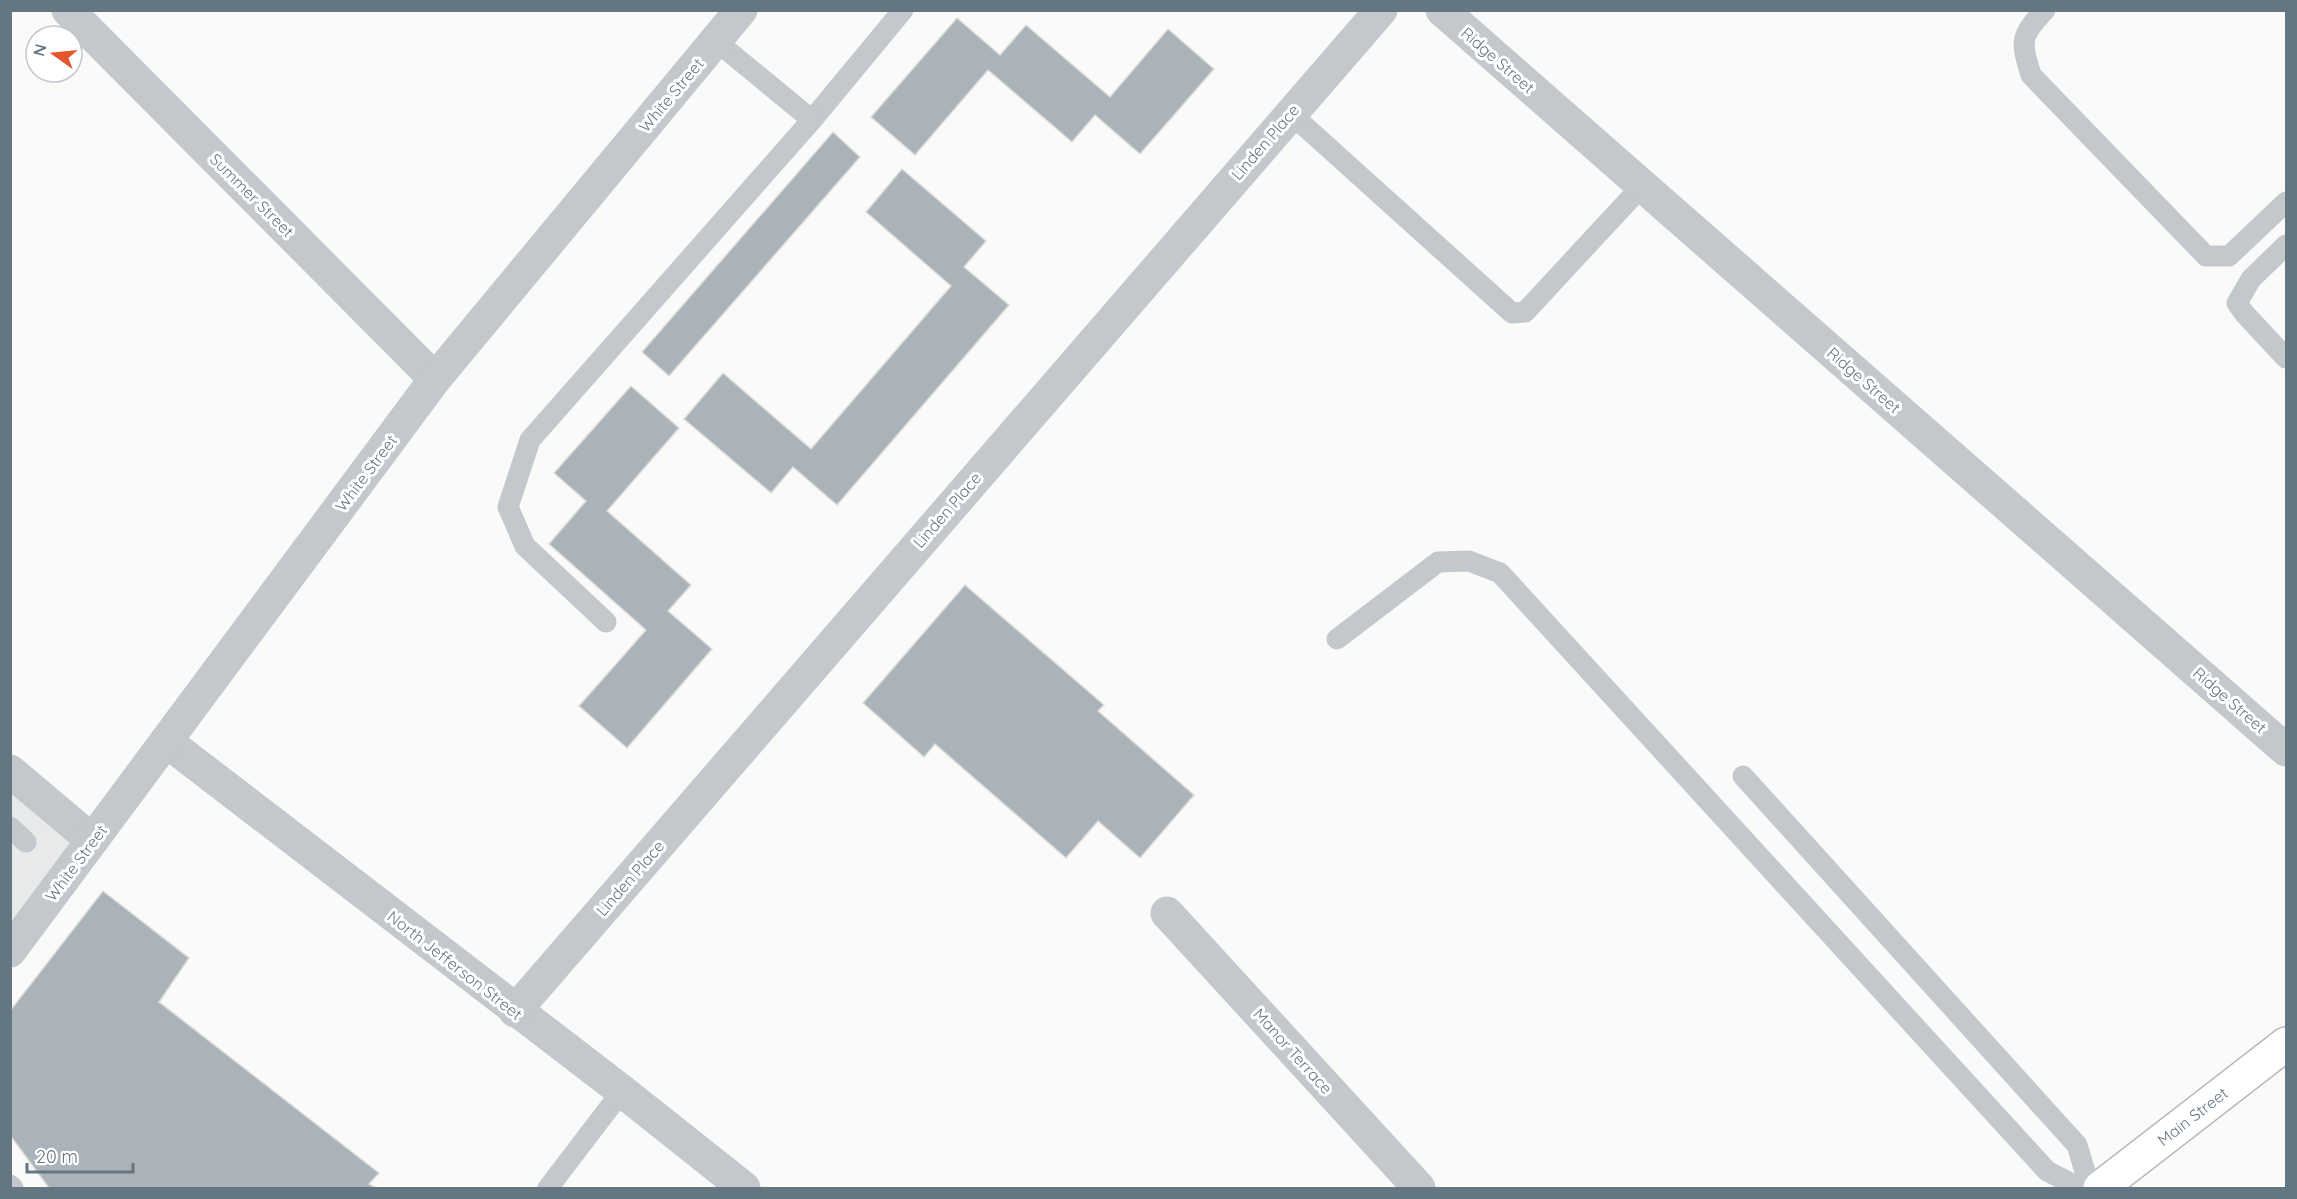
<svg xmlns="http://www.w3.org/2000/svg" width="2297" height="1199" font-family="Quicksand,sans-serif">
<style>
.built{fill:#e8e9e9}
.building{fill:#aab3b9;stroke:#dcdcda;stroke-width:1.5}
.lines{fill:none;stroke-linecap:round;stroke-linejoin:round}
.primary-casing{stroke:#b5babe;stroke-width:36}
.service{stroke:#c3c8cc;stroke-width:21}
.minor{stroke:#c3c8cc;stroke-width:33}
.primary{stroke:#fff;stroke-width:33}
.labels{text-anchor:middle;stroke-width:6;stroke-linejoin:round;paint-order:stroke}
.street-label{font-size:16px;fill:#657683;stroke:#fff}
</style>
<rect width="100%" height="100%" fill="#fafaf8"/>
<polygon class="built" points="11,763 84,835 11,935"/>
<g class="building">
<polygon points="957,18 1000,55 1026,25 1110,97 1168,29 1214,69 1140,154 1095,115 1072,142 988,70 915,155 871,117"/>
<polygon points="833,132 860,157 669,376 642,352"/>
<polygon points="902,169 986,241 964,267 1009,305 837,505 793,467 771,493 684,419 723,373 811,449 951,286 866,212"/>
<polygon points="631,386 679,428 607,511 691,585 668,611 712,649 627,748 579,706 646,630 549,544 586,501 554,473"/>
<polygon points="965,585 1104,705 1098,711 1194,795 1140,858 1098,821 1066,858 935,744 924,757 863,703"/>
<polygon points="103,891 189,958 159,1002 379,1173 369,1184 376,1188 49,1188 10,1135 10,1011"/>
</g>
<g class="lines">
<defs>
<g id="primary">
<path id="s1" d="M 2100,1188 L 2286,1044"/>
</g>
</defs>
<use href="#primary" class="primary-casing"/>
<g class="service">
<path d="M 2045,10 C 2019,37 2021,42 2031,75 L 2206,256 L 2229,256 L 2286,202"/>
<polyline points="1290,113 1512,313 1525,312 1642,186"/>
<polyline points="812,120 903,10"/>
<polyline points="2286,245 2251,279 2237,303 2244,313 2286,358"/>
<polyline points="606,622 525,546 508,507 530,440 812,120 716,41"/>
<polyline points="1337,639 1438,562 1469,561 1500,573 2047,1171 2080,1188"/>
<polyline points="1743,776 2077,1145 2090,1188"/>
<polyline points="10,827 26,842"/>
<polyline points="10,1185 13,1188"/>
<polyline points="548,1188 622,1091"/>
</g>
<g class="minor">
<polyline points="68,10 435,379"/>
<polyline points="1442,10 2286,750"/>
<polyline points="166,741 622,1091 744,1188"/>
<polyline points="10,771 92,840"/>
<polyline points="1167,913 1419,1188"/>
<polyline points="10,951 435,379 741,10"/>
<polyline points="515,1011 1381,10"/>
</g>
<use href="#primary" class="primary"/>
</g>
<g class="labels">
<g class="street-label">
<text transform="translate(1498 60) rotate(41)" y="6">Ridge Street</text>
<text transform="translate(671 95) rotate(-50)" y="6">White Street</text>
<text transform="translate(1265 142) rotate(-49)" y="6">Linden Place</text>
<text transform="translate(252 195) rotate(45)" y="6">Summer Street</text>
<text transform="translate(1864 380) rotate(41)" y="6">Ridge Street</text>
<text transform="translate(366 473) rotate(-53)" y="6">White Street</text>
<text transform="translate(947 510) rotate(-49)" y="6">Linden Place</text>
<text transform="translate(2230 700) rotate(41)" y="6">Ridge Street</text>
<text transform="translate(76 863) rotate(-53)" y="6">White Street</text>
<text transform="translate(630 878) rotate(-49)" y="6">Linden Place</text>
<text transform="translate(455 965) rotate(38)" y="6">North Jefferson Street</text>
<text transform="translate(1293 1051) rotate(48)" y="6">Manor Terrace</text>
<text dy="6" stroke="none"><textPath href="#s1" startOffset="117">Main Street</textPath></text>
</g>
</g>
<rect width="2297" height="1199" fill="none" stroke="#657683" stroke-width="24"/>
<g transform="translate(54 54) rotate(285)"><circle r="28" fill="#ffffff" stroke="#c1c8cd" stroke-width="1.5"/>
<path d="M0-4.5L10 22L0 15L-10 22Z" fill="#e4572e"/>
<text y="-9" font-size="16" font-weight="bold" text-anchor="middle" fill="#657683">N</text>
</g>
<path d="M27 1163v9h106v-9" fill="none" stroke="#657683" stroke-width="3"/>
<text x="36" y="1163" font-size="18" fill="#657683" stroke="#ffffff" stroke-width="4.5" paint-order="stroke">20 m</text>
</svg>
